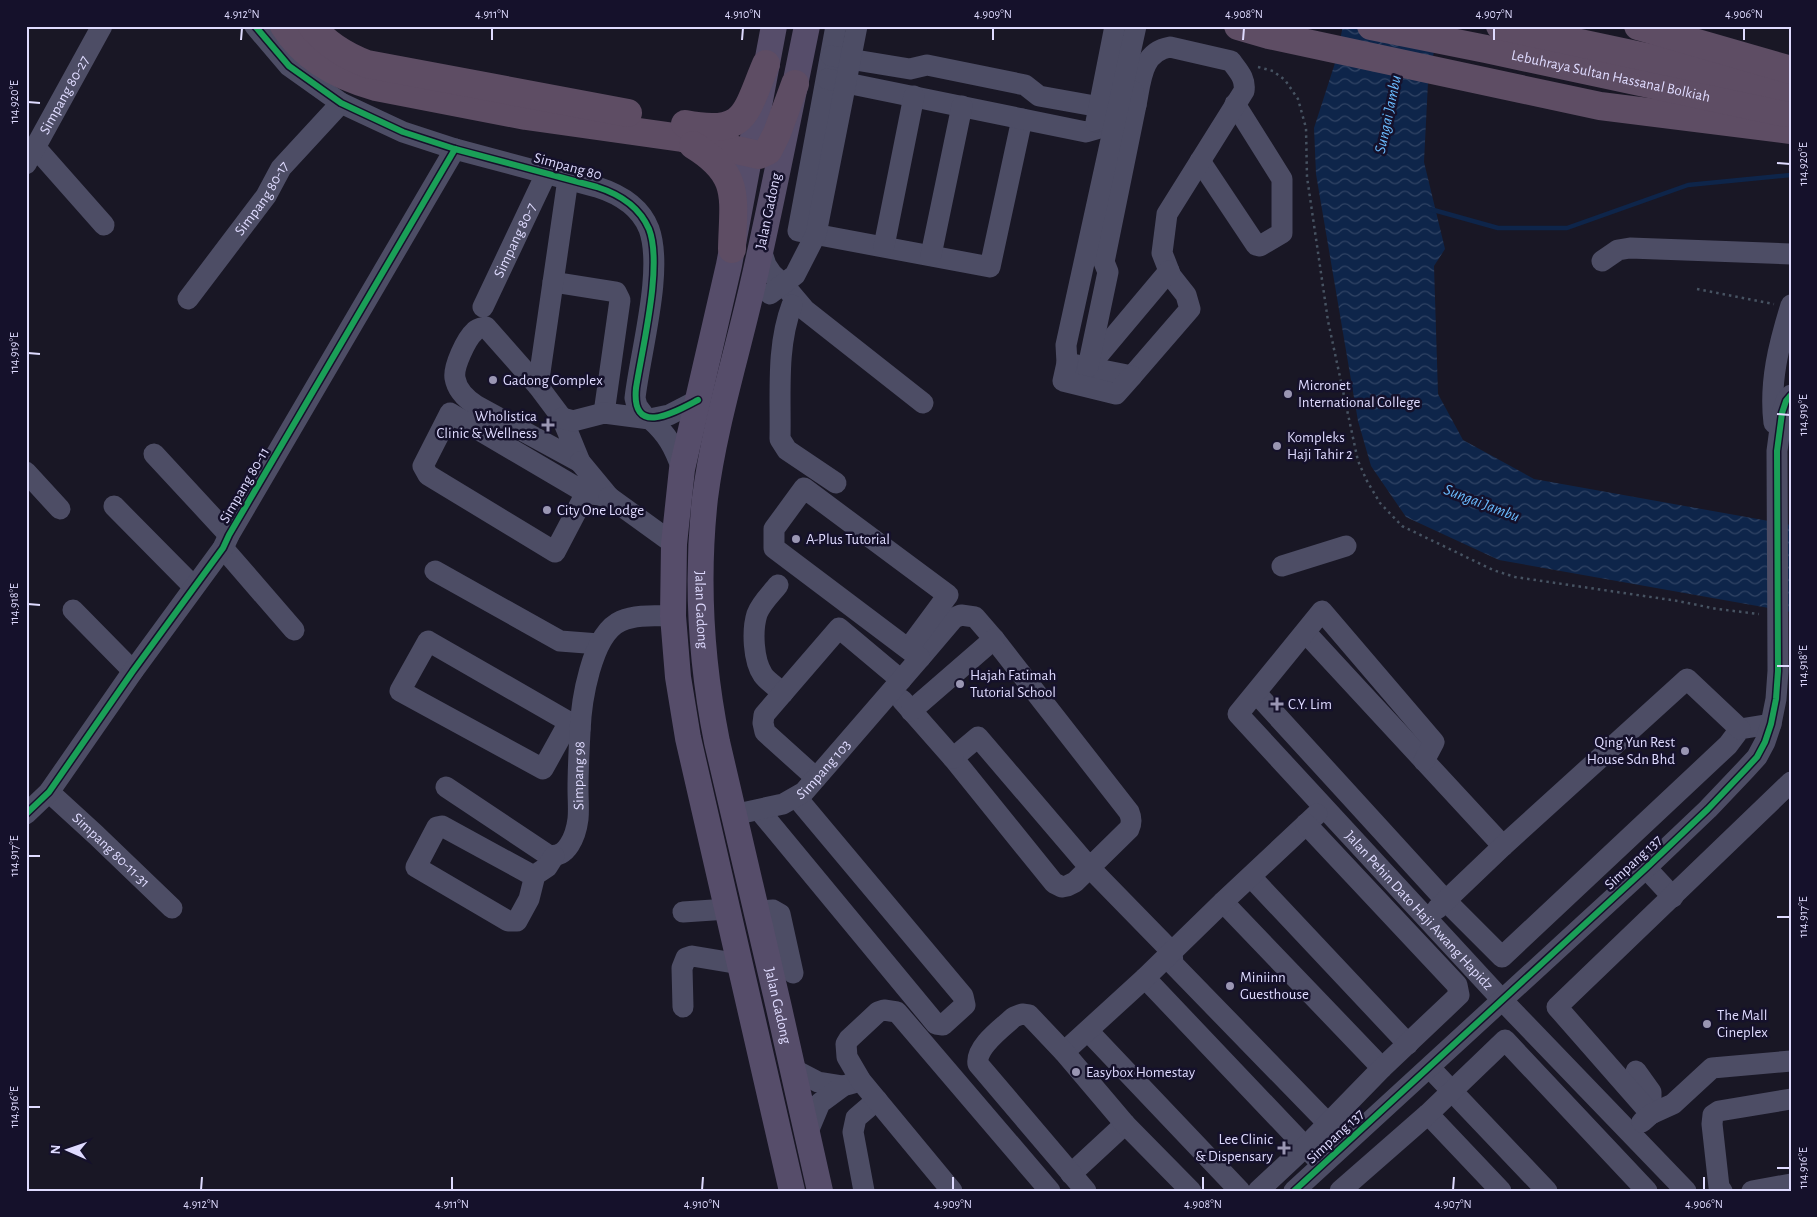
<svg xmlns="http://www.w3.org/2000/svg" width="1817" height="1217" font-family="'Alegreya Sans',sans-serif">
<style>
.water{fill:url(#water-waves)}
.lines{fill:none;stroke-linecap:round;stroke-linejoin:round}
.stream{stroke:#0e254a;stroke-width:4.5}
.path{stroke:#475362;stroke-width:2.5;stroke-dasharray:2.5 4;stroke-linecap:butt}
.minor{stroke:#4d4d65;stroke-width:21}
.major{stroke:#564d6a;stroke-width:26}
.highway{stroke:#5e4d64;stroke-width:28}
.cycleway-casing{stroke:#15112b;stroke-width:9}
.cycleway{stroke:#1a9f57;stroke-width:6}
.ticks{fill:none;stroke:#dfdbff;stroke-width:2}
.poi-dot{fill:#9a96b3;stroke:#15112b;stroke-width:2}
.labels{text-anchor:middle;stroke-width:5;stroke-linejoin:round;paint-order:stroke}
.street-label{font-size:15px;fill:#dfdbff;stroke:#15112b}
.poi-label{font-size:15px;fill:#dfdbff;stroke:#15112b;text-anchor:start}
.water-label{font-size:16px;font-style:italic;fill:#6abbfe;stroke:#15112b}
.neatline{fill:none;stroke:#dfdbff;stroke-width:2}
.ticks-label{font-size:12px;text-anchor:middle;fill:#dfdbff}
</style>
<defs>
<pattern id="water-waves" width="16" height="10" patternUnits="userSpaceOnUse" patternTransform="scale(1.25)"><rect width="16" height="10" fill="#0e254a"/><path d="M0 5q4-4 8 0t8 0" fill="none" stroke="#314465"/></pattern>
</defs>
<rect width="100%" height="100%" fill="#191725"/>
<polygon class="water" points="1343,26 1439,26 1428,82 1424,162 1445,249 1434,266 1438,394 1463,440 1534,479 1791,525 1791,612 1499,560 1406,517 1371,466 1358,421 1316,174 1314,128 1335,63"/>
<g class="lines">
<polyline class="stream" points="1430,209 1498,228 1567,228 1688,185 1791,175"/>
<g class="path">
<polyline points="1258,67 1273,71 1285,80 1298,99 1306,128 1307,177 1328,321 1358,461 1367,481 1380,503 1402,526 1493,570 1515,577 1678,601 1717,609 1759,614"/>
<polyline points="1697,289 1774,304"/>
</g>
<g class="minor">
<path d="M 255,26 L 289,66 L 341,103 L 358,111 L 403,132 L 455,149 L 597,187 C 619,194 640,206 649,229 C 664,270 640,353 635,398 L 637,406 L 646,418"/>
<polyline points="836,26 798,231 990,267 1022,119"/>
<polyline points="831,56 910,69 927,65 1025,85 1039,96 1117,110"/>
<polyline points="827,79 1086,132 1114,124"/>
<polyline points="1096,122 1115,26"/>
<polyline points="35,147 104,225"/>
<polyline points="1200,161 1256,245 1260,246 1282,233 1282,179 1235,104"/>
<path id="s1" d="M 26,164 L 102,26"/>
<polyline points="884,246 914,96"/>
<polyline points="761,250 766,265 772,274 783,284 805,310 923,403"/>
<polyline points="931,255 962,106"/>
<polyline points="1602,261 1618,250 1630,248 1791,254"/>
<polyline points="553,282 616,292 620,300 604,413"/>
<polyline points="770,294 795,275 816,234 857,26"/>
<path id="s2" d="M 188,299 L 266,196 L 281,168 L 341,103"/>
<path d="M 792,305 C 776,347 781,395 780,439 L 787,450 L 836,483"/>
<path id="s3" d="M 483,307 L 546,174"/>
<path d="M 486,327 L 538,386 L 562,418 L 580,462 L 477,406 C 466,399 457,391 455,378 C 453,367 466,339 475,331 C 478,328 482,328 486,327 Z"/>
<path d="M 1067,363 L 1132,376 L 1190,309 L 1186,295 L 1171,276 L 1162,253 L 1167,214 L 1244,91 C 1246,78 1238,71 1231,61 L 1170,47 C 1141,52 1141,81 1136,105"/>
<polyline points="1090,365 1169,271"/>
<polyline points="1088,367 1108,272 1104,262 1136,105 1133,91"/>
<polyline points="1132,376 1116,394 1063,381 1067,363 1066,345 1136,26"/>
<polyline points="538,386 568,179"/>
<polyline points="562,418 573,421 604,413 650,419 669,415 698,400"/>
<path d="M 650,419 C 668,435 674,447 682,469"/>
<path d="M 1774,423 C 1769,382 1779,344 1791,305"/>
<polyline points="154,454 229,535"/>
<polyline points="580,462 609,497 586,493 450,413 423,466 428,475 555,552 586,493"/>
<polyline points="26,472 60,509"/>
<polyline points="609,497 674,544"/>
<polyline points="114,506 194,587"/>
<polyline points="223,548 294,630"/>
<polyline points="1282,566 1346,546"/>
<polyline points="435,571 560,641 599,644"/>
<path d="M 778,585 C 771,594 761,603 757,614 C 752,630 753,660 763,675 C 768,682 777,687 783,693"/>
<polyline points="73,610 133,671"/>
<polyline points="1306,633 1503,846"/>
<path d="M 920,658 L 954,618 L 961,615 L 975,617 L 994,639 L 1129,812 C 1132,819 1132,823 1129,829 L 1075,882 L 1067,886 L 1062,887 L 1054,883 L 953,758 L 978,737 L 1090,868 L 1172,952 L 1173,964 L 1346,1142"/>
<polyline points="1256,693 1446,901 1502,957 1728,745 1740,729 1771,724"/>
<polyline points="902,700 953,758"/>
<polyline points="911,711 994,639"/>
<polyline points="569,722 543,769 400,691 428,641 569,722 580,729"/>
<path id="s4" d="M 1424,761 L 1434,742 L 1322,611 L 1238,714 L 1503,1001 L 1686,1191"/>
<polyline points="816,778 765,732 763,723 764,715 839,628 901,680"/>
<path id="s5" d="M 446,787 L 548,855 C 567,860 576,835 578,819 C 579,810 578,799 578,789 C 578,770 579,751 580,732 C 581,703 591,634 621,621 C 637,614 655,616 673,616"/>
<path id="s6" d="M 49,792 L 96,835 L 172,908"/>
<polyline points="759,810 936,1024 943,1025 965,1005 963,996 797,798"/>
<polyline points="26,814 49,792 133,671 223,548 229,535 455,149"/>
<path id="s7" d="M 733,815 L 783,804 L 804,792 L 920,658 L 908,649 L 948,595 L 804,488 L 774,529 L 774,548 L 908,649"/>
<polyline points="1646,868 1673,897"/>
<polyline points="535,875 529,899 517,921 508,921 416,867 437,827 442,826 530,874 535,875 547,867 554,856"/>
<polyline points="1251,877 1408,1044"/>
<polyline points="1223,902 1382,1068"/>
<polyline points="1437,909 1503,846 1687,679 1740,729"/>
<polyline points="756,911 773,910 780,914 793,973"/>
<polyline points="683,912 728,909"/>
<polyline points="1145,978 1315,1157"/>
<polyline points="683,1007 682,968 686,958 692,956 740,964"/>
<polyline points="1088,1031 1240,1191"/>
<polyline points="1064,1052 1145,978 1223,902 1317,814"/>
<polyline points="1430,1068 1547,1191"/>
<polyline points="793,1069 818,1082 843,1086"/>
<polyline points="1636,1071 1651,1092 1651,1114"/>
<polyline points="1428,1114 1501,1191"/>
<polyline points="1651,1114 1557,1007 1791,782"/>
<polyline points="1642,1122 1651,1114 1673,1104 1712,1068 1791,1061"/>
<polyline points="807,1134 820,1103 843,1086 861,1081"/>
<polyline points="1071,1174 1125,1124"/>
<polyline points="864,1191 853,1132 856,1118 877,1100"/>
<polyline points="952,1191 861,1081 847,1057 846,1044 849,1039 878,1012 884,1010 897,1012 1050,1191"/>
<path d="M 1086,1191 L 978,1064 C 975,1047 1002,1028 1014,1017 L 1022,1014 L 1029,1015 L 1064,1052 L 1125,1124 L 1191,1191"/>
<polyline points="1258,1191 1305,1147 1382,1068 1459,995 1457,985 1306,824"/>
<polyline points="1294,1191 1646,868 1708,809 1746,769 1757,757 1765,742 1771,724 1776,699 1778,671 1777,451 1782,413 1786,401 1791,395"/>
<polyline points="1340,1191 1428,1114 1505,1040 1647,1191"/>
<polyline points="1722,1191 1719,1187 1712,1124 1713,1115 1719,1111 1791,1099"/>
<polyline points="1752,1191 1791,1184"/>
</g>
<g class="major">
<polyline points="774,26 729,265 682,469 674,544 673,616 678,677 688,738 792,1191"/>
<path id="s8" d="M 807,26 C 789,114 772,201 752,288 C 736,358 714,427 705,498 C 696,580 701,662 717,742 L 779,1008 L 820,1191"/>
</g>
<g class="highway">
<path d="M 284,26 C 305,59 340,77 376,87 L 526,116 L 682,138 L 759,155 L 768,151 L 777,133 L 795,84"/>
<path d="M 312,26 C 326,44 346,56 367,64 L 628,113"/>
<polyline points="1238,26 1269,35 1600,106 1791,130"/>
<path id="s9" d="M 1371,26 L 1486,49 L 1785,113"/>
<polyline points="1500,26 1791,88"/>
<polyline points="1638,26 1791,70"/>
<path d="M 685,124 C 747,136 745,113 766,64"/>
<path d="M 693,145 C 742,175 733,198 732,249"/>
</g>
<defs>
<g id="cycleway">
<path d="M 255,26 L 289,66 L 341,103 L 358,111 L 403,132 L 455,149 L 597,187 C 619,194 639,206 649,229 C 663,265 642,349 636,388 C 631,438 675,412 698,400"/>
<polyline points="26,814 49,792 133,671 223,548 229,535 455,149"/>
<polyline points="1294,1191 1646,868 1708,809 1746,769 1757,757 1765,742 1771,724 1776,699 1778,671 1777,451 1782,413 1786,401 1791,395"/>
</g>
</defs>
<use href="#cycleway" class="cycleway-casing"/>
<use href="#cycleway" class="cycleway"/>
</g>
<path class="ticks" d="M 241,40 L 242,28M 492,40 L 492,28M 742,40 L 743,28M 993,40 L 993,28M 1243,40 L 1244,28M 1494,40 L 1494,28M 1744,40 L 1744,28M 28,102 L 40,103M 1777,163 L 1790,164M 28,353 L 40,354M 1777,414 L 1790,415M 28,604 L 40,605M 1777,666 L 1790,666M 28,856 L 40,856M 1777,917 L 1790,917M 28,1107 L 40,1107M 1777,1168 L 1790,1168M 201,1190 L 202,1177M 452,1190 L 452,1177M 702,1190 L 703,1177M 953,1190 L 953,1177M 1203,1190 L 1203,1177M 1453,1190 L 1454,1177M 1704,1190 L 1704,1177"/>
<g class="poi-dot">
<circle cx="493" cy="380" r="5"/>
<circle cx="1288" cy="394" r="5"/>
<path d="M545.5 417.5h5v5h5v5h-5v5h-5v-5h-5v-5h5z"/>
<circle cx="1277" cy="446" r="5"/>
<circle cx="547" cy="510" r="5"/>
<circle cx="796" cy="539" r="5"/>
<circle cx="960" cy="684" r="5"/>
<path d="M1274.5 696.5h5v5h5v5h-5v5h-5v-5h-5v-5h5z"/>
<circle cx="1685" cy="751" r="5"/>
<circle cx="1230" cy="986" r="5"/>
<circle cx="1707" cy="1024" r="5"/>
<circle cx="1076" cy="1072" r="5"/>
<path d="M1281.5 1140.5h5v5h5v5h-5v5h-5v-5h-5v-5h5z"/>
</g>
<g class="labels">
<g class="street-label">
<text dy="5" stroke="none"><textPath href="#s9" startOffset="245">Lebuhraya Sultan Hassanal Bolkiah</textPath></text>
<text dy="5" stroke="none"><textPath href="#s1" startOffset="79">Simpang 80-27</textPath></text>
<text transform="translate(568 166) rotate(15)" y="5">Simpang 80</text>
<text dy="5" stroke="none"><textPath href="#s2" startOffset="125">Simpang 80-17</textPath></text>
<text transform="translate(768 211) rotate(-78)" y="5">Jalan Gadong</text>
<text dy="5" stroke="none"><textPath href="#s3" startOffset="74">Simpang 80-7</textPath></text>
<text transform="translate(244 485) rotate(-60)" y="5">Simpang 80-11</text>
<text dy="5" stroke="none"><textPath href="#s8" startOffset="595">Jalan Gadong</textPath></text>
<text dy="5" stroke="none"><textPath href="#s7" startOffset="105">Simpang 103</textPath></text>
<text dy="5" stroke="none"><textPath href="#s5" startOffset="219">Simpang 98</textPath></text>
<text dy="5" stroke="none"><textPath href="#s6" startOffset="85">Simpang 80-11-31</textPath></text>
<text transform="translate(1633 862) rotate(-43)" y="5">Simpang 137</text>
<text dy="5" stroke="none"><textPath href="#s4" startOffset="594">Jalan Pehin Dato Haji Awang Hapidz</textPath></text>
<text dy="5" stroke="none"><textPath href="#s8" startOffset="999">Jalan Gadong</textPath></text>
<text transform="translate(1335 1136) rotate(-43)" y="5">Simpang 137</text>
</g>
<g class="poi-label">
<text x="503" y="385">Gadong Complex</text>
<text x="1298" y="390">Micronet<tspan x="1298" dy="17">International College</tspan></text>
<text x="537" y="421" text-anchor="end">Wholistica<tspan x="537" dy="17">Clinic &amp; Wellness</tspan></text>
<text x="1287" y="442">Kompleks<tspan x="1287" dy="17">Haji Tahir 2</tspan></text>
<text x="557" y="515">City One Lodge</text>
<text x="806" y="544">A-Plus Tutorial</text>
<text x="970" y="680">Hajah Fatimah<tspan x="970" dy="17">Tutorial School</tspan></text>
<text x="1288" y="709">C.Y. Lim</text>
<text x="1675" y="747" text-anchor="end">Qing Yun Rest<tspan x="1675" dy="17">House Sdn Bhd</tspan></text>
<text x="1240" y="982">Miniinn<tspan x="1240" dy="17">Guesthouse</tspan></text>
<text x="1717" y="1020">The Mall<tspan x="1717" dy="17">Cineplex</tspan></text>
<text x="1086" y="1077">Easybox Homestay</text>
<text x="1273" y="1144" text-anchor="end">Lee Clinic<tspan x="1273" dy="17">&amp; Dispensary</tspan></text>
</g>
<g class="water-label">
<text transform="translate(1387 114) rotate(-78)" y="6">Sungai Jambu</text>
<text transform="translate(1482 502) rotate(21)" y="6">Sungai Jambu</text>
</g>
</g>
<rect width="1817" height="1217" fill="none" stroke="#15112b" stroke-width="55"/>
<g transform="translate(68 1150) rotate(272)" stroke="#15112b" stroke-width="4" paint-order="stroke">
<path d="M0-4L9 19L0 12L-9 19Z" fill="#dfdbff"/>
<text y="-8" font-size="14" font-weight="bold" text-anchor="middle" fill="#dfdbff">N</text>
</g>
<rect x="28" y="28" width="1762" height="1162" class="neatline"/>
<g class="ticks-label">
<text x="242" y="18">4.912°N</text>
<text x="492" y="18">4.911°N</text>
<text x="743" y="18">4.910°N</text>
<text x="993" y="18">4.909°N</text>
<text x="1244" y="18">4.908°N</text>
<text x="1494" y="18">4.907°N</text>
<text x="1744" y="18">4.906°N</text>
<text transform="translate(14 102) rotate(-90)" y="4">114.920°E</text>
<text transform="translate(1803 164) rotate(-90)" y="4">114.920°E</text>
<text transform="translate(14 353) rotate(-90)" y="4">114.919°E</text>
<text transform="translate(1803 415) rotate(-90)" y="4">114.919°E</text>
<text transform="translate(14 604) rotate(-90)" y="4">114.918°E</text>
<text transform="translate(1803 666) rotate(-90)" y="4">114.918°E</text>
<text transform="translate(14 856) rotate(-90)" y="4">114.917°E</text>
<text transform="translate(1803 917) rotate(-90)" y="4">114.917°E</text>
<text transform="translate(14 1107) rotate(-90)" y="4">114.916°E</text>
<text transform="translate(1803 1168) rotate(-90)" y="4">114.916°E</text>
<text x="201" y="1208">4.912°N</text>
<text x="452" y="1208">4.911°N</text>
<text x="702" y="1208">4.910°N</text>
<text x="953" y="1208">4.909°N</text>
<text x="1203" y="1208">4.908°N</text>
<text x="1453" y="1208">4.907°N</text>
<text x="1704" y="1208">4.906°N</text>
</g>
</svg>
